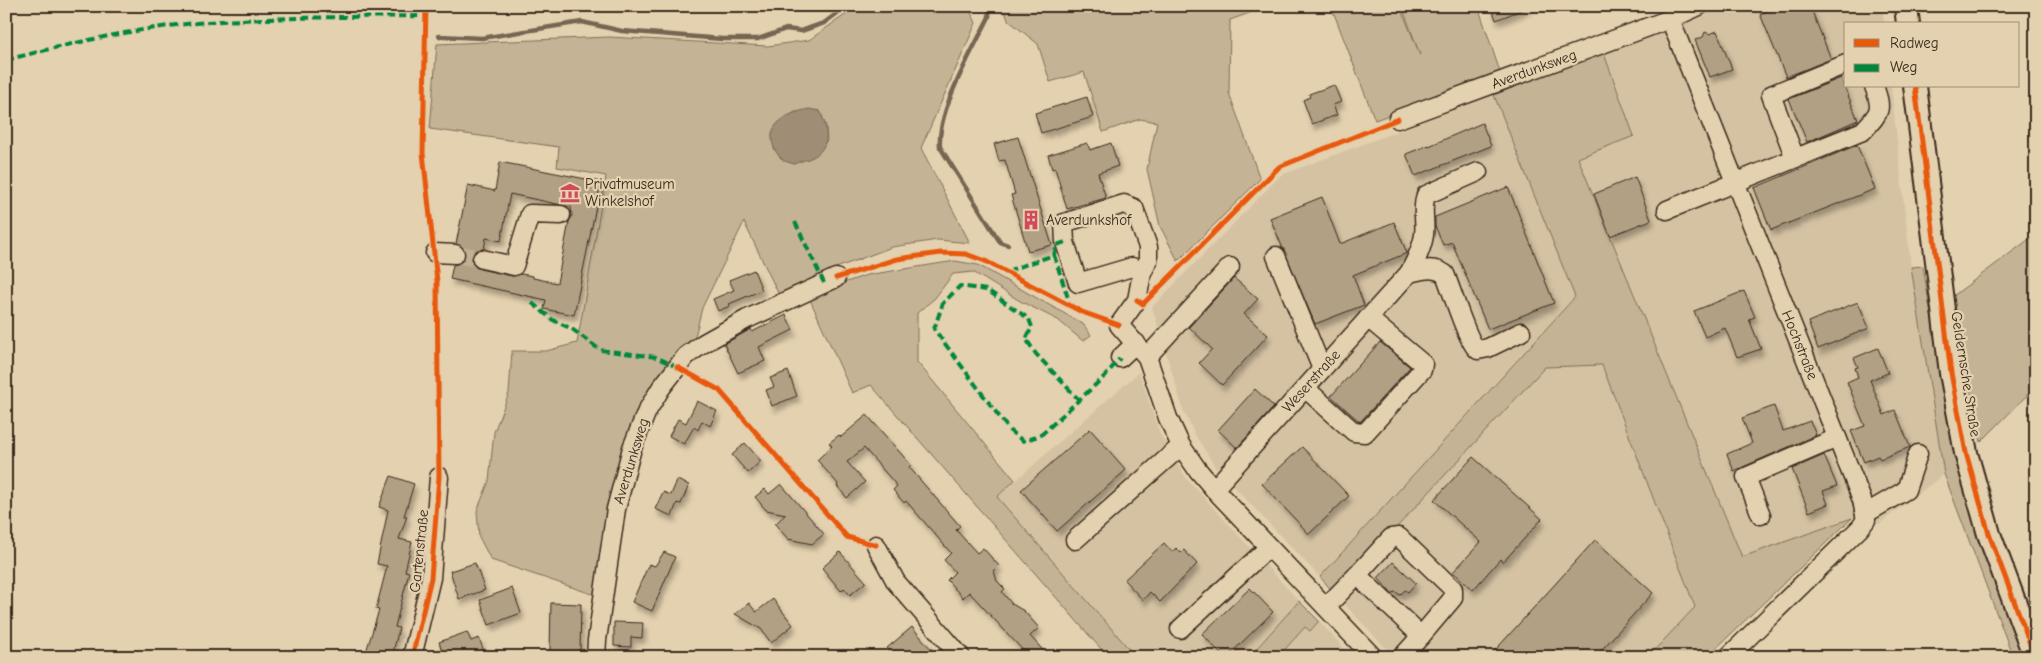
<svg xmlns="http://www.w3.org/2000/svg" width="2042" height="663" font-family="'Comic Neue',sans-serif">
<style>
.built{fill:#d5c2a2}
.green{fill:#c5b395;stroke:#806e5a;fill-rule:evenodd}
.water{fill:#9f8d74;stroke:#776552}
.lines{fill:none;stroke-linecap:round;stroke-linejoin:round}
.stream{stroke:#776552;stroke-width:4.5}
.building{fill:#b2a084;stroke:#3b2a1e;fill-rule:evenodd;filter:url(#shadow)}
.minor-tunnel{stroke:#c2b092;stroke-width:18;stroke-dasharray:18 9;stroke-linecap:butt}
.minor-casing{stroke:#3b2a1e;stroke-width:21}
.major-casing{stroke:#3b2a1e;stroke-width:26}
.minor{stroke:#e4d1af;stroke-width:18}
.major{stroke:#e4d1af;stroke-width:22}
.quiet{stroke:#00873e;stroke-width:4;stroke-dasharray:8 4;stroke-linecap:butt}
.cycleway-casing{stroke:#e4d1af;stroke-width:8}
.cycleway{stroke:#e8590c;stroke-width:5}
.labels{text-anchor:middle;stroke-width:4.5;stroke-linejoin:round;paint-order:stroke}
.street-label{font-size:15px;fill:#3b2a1e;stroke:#e4d1af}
.poi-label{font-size:15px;fill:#3b2a1e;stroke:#e4d1af;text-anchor:start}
</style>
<defs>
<filter id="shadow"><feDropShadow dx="3" dy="5.5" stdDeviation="2.5" flood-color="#0004"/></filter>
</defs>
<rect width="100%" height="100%" fill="#e4d1af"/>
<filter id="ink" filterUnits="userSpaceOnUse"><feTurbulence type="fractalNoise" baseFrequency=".02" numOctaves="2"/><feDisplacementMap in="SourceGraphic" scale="10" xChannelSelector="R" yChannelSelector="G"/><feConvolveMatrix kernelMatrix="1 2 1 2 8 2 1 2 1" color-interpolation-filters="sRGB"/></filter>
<g filter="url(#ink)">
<g class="built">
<polygon points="1721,6 1882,6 1884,24 1846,24 1846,86 1891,86 1911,267 1944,474 1879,524 1852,518 1742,558 1578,158 1634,135 1603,51"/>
<polygon points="1494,95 1575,296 1320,577 1216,468 1194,433 1184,412 1152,307 1281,175"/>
<polygon points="1602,365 1695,608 1648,657 1394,657 1335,594 1544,367"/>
<polygon points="1139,372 1160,434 1187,479 1299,601 1249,657 1136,657 997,497"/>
<polygon points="1319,621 1352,657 1278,657 1305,627 1310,631"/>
</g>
<g class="green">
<path d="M 858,6 L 968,6 L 976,23 L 921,148 L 970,243 L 938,240 L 892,247 L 828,271 L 829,273 L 779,295 L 744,222 L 702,308 L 693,345 L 639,409 L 620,457 L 595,595 L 491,560 L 479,537 L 477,511 L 489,481 L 494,432 L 509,393 L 512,351 L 546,351 L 577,343 L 606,176 L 557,167 L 559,147 L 430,129 L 437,44 L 609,37 L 768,46 L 809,40 ZM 820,111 L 826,126 L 827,141 L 802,160 L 794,164 L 774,149 L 772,133 L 777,124 L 795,112 Z"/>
<polygon points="1003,6 1269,6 1230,20 1229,93 1260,179 1178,261 1160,226 1147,169 1157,122 1140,119 1103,132 1084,72 1050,82 1038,44 1008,20"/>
<polygon points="1331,6 1400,6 1420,55 1402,6 1478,6 1501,75 1375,120"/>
<polygon points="1603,51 1634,136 1578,158 1742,557 1852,518 1707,657 1648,657 1695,607 1602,365 1545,367 1335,594 1320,577 1575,297 1494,95"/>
<polygon points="2036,234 2036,386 1981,442 1953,296"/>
<polygon points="955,261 978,265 1083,324 1091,335 1083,341 1058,320 1020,301 973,272 953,274 935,298 917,313 917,362 1015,480 997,497 1136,657 1108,657 871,385 852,393 808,295 867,275"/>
<polygon points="1923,266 1941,378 1977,538 2023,657 2013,657 1944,474 1911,267"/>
<polygon points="1299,601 1319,621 1310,631 1305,627 1278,657 1249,657"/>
</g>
<path class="water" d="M 809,109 L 820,111 C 827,127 832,146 813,157 C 807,160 800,161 794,164 C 791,163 786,162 783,160 C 773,152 767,134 777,124 C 785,115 798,111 809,109 Z"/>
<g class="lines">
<g class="stream">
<path d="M 989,6 L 989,17 C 972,52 937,110 940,147 L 1000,242 L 1008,245"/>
<polyline points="439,36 482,38 582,22 622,31 722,39 758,39 786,29 801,31 824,23 847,6"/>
</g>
</g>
<g class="building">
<polygon points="1491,6 1529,6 1529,7 1496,20"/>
<polygon points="1780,6 1810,6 1831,59 1786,77 1760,14"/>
<polygon points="1717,31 1732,69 1710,77 1695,40 1703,37 1705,32 1710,34"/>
<polygon points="1841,78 1858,120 1807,142 1789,99"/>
<polygon points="1334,85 1341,102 1333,105 1337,115 1312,124 1303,100 1310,97 1309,94"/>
<polygon points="1087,97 1093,117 1041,133 1035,113"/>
<polygon points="1482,123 1491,146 1415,176 1406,154 1429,145 1429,146"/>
<polygon points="1018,137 1052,245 1028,251 1011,195 1015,194 1005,160 999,161 994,144"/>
<polygon points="1087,143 1090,150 1111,143 1118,166 1098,173 1106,198 1067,209 1055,168 1052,169 1048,155"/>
<polygon points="1857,145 1875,189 1771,230 1754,188"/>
<path d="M 500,162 L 601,182 L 574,315 L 544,309 L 546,300 L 450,279 L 453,265 L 460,263 L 466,255 L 464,249 L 456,244 L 468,185 L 495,191 ZM 510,194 L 571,207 L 572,216 L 569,222 L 557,283 L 533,278 L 533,276 L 521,274 L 512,276 L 480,269 L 472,263 L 474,252 L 484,249 L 486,238 L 501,241 Z"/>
<polygon points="1635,177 1651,220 1610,236 1594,194"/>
<polygon points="1508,187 1554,303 1488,329 1452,242 1443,245 1435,226 1435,217"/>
<polygon points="1322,197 1340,244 1394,222 1407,253 1353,275 1364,305 1315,324 1270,218"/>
<polygon points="754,270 762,290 729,304 730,306 718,311 713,299 734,290 729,280"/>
<polygon points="1234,278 1258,299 1244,314 1268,335 1222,385 1199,363 1212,349 1189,327"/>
<polygon points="1744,291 1755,317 1749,319 1761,349 1737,357 1725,328 1705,337 1694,311"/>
<polygon points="1858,302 1869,328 1818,349 1808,322"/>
<polygon points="786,315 793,330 759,347 765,361 738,373 724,344 751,329 752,332"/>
<polygon points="1380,342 1410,367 1360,422 1331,396"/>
<polygon points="1878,348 1888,373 1870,380 1884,415 1895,410 1910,447 1880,459 1878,456 1864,462 1851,431 1865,426 1847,382 1858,377 1855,368 1858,367 1854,358"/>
<polygon points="788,371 797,396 772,406 766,390 774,387 770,378"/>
<polygon points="1255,389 1274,407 1237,448 1218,430"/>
<polygon points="697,401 717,411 710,426 702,421 698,430 694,427 684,444 669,436 678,419 686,423"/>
<polygon points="1774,406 1783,431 1810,421 1816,435 1734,471 1727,454 1752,443 1742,418"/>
<polygon points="867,415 911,465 909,467 960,526 956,530 977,553 983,548 999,566 994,571 997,581 1005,589 1002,592 1012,604 1024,611 1039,628 1030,636 1049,657 1029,657 969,592 963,598 947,580 955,572 944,560 951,553 906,501 904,503 893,490 897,486 864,448 847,462 865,482 847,498 837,486 838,484 817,460 832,446 829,443 839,435 841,437"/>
<polygon points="1090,429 1126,470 1057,531 1021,490"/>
<polygon points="745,443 761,461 748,473 732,455"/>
<polygon points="1302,447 1349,496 1309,534 1262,484"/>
<polygon points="1824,455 1837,486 1823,491 1828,504 1809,512 1792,469"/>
<polygon points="1473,457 1542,519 1503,562 1500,559 1473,590 1453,572 1481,542 1434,500"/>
<polygon points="391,476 414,484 404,516 407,516 399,539 412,542 405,571 409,572 395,627 399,628 392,657 368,657 369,653 366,652 379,610 376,609 387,566 377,564 388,510 379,507"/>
<polygon points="677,480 689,485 681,504 677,503 672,516 655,509 663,492 671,495"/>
<polygon points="781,484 824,534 812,544 788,539 775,524 786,514 766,510 755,497 765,489 769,494"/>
<polygon points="1595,540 1653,593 1595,657 1489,657"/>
<polygon points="1164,543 1172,552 1176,548 1181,553 1184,550 1197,564 1160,602 1150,592 1143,600 1124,580"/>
<polygon points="664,552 675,557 652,611 632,602 649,564 655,566"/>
<polygon points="840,552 866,582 850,595 844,588 841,591 822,568"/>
<polygon points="1393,562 1416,583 1408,592 1405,590 1400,595 1396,592 1391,593 1378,578"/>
<polygon points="475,563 485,590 459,599 450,571"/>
<polygon points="512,588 521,613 489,625 480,600"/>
<polygon points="1250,588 1273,612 1227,657 1224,657 1202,634"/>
<polygon points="773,599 793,625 771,643 761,629 735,614 749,603 756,612"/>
<polygon points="551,603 581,604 580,652 550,651"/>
<polygon points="614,622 643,623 642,638 631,637 631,647 614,646"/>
<polygon points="912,627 938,657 894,657 887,648"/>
<polygon points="467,632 471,641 479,638 486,657 444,657 439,642"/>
</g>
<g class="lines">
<polyline class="minor-tunnel" points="455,254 482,259"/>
<defs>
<g id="minor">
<polyline points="1699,6 1670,19 1862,500 1866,520 1860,528 1728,657"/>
<polyline points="1398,119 1670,19"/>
<polyline points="1795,158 1771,95 1846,64"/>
<path d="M 1478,172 L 1426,195 C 1421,209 1426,221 1424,235 C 1422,249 1415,262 1409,273 C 1423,270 1433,266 1445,274 C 1451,288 1468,344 1478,350 L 1488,348 L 1521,332"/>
<path d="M 1667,210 L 1863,131 C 1880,112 1883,111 1874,86"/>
<polyline points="435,253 455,254"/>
<polyline points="1276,256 1322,369"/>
<polyline points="482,259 514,266 530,214 561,215"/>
<polyline points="1142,273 1132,267 1078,283 1065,242 1064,223 1124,204 1134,208 1148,247 1148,261 1142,273 1137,300 1119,325 1147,357 1168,418 1181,446 1197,469 1214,489 1373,657"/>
<polyline points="1147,357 1230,267"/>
<polyline points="1120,358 1136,343"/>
<polyline points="1305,388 1354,432 1365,433 1422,370 1423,364 1368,318"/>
<polyline points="1214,489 1409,273"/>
<polyline points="1865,514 1906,490 1918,454"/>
<polyline points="1761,515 1746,477 1837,438"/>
<polyline points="1075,540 1181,446"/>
<polyline points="876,545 896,582 961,657"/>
<polyline points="1357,575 1391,538 1399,537 1453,589 1453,598 1421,636"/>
<polyline points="1326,607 1357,575 1421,636 1402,657"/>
<polyline points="1180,629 1269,547"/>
<polyline points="412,657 431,578 439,477"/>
<polyline points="596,657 597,640 616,509 632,448 647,411 661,388 686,356 704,343 747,319 836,278"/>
</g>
<g id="major">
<polyline points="1906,6 1908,24"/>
<polyline points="1915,86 1951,373 1966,453 1989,534 2035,657"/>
</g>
</defs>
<use href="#minor" class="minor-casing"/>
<use href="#major" class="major-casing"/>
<use href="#minor" class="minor"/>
<use href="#major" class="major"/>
<g class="quiet">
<path d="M 6,60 C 72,43 140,27 208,22 C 280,17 353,17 425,16"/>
<polyline points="795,222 824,283"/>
<polyline points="1054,255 1068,298 1066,303"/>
<polyline points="1010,274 1013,269 1054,255 1057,245 1065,242"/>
<polyline points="532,303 553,320 572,329 600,350 656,357 679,368"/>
<polyline points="1080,401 1036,354 1026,339 1032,327 1029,319 987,290 960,286 943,303 934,329 1010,431 1023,441 1041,435 1106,375 1120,358"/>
</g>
<defs>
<g id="cycleway">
<polyline points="1915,86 1951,373 1966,453 1989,534 2035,657"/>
<polyline points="836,278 897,259 941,253 966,254 985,261 1082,312 1119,325"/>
<polyline points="1137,300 1143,304 1279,167 1398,119"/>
<polyline points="677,367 719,390 847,537 876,545"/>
<polyline points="412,657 431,578 439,477 437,281 423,153 426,6"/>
</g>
</defs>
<use href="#cycleway" class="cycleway-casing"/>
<use href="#cycleway" class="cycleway"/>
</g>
</g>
<defs>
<symbol id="museum-bare" viewBox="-9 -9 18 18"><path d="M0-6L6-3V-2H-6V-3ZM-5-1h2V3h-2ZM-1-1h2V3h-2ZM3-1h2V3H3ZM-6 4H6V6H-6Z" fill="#d1495b" stroke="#e4d1af" stroke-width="2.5" paint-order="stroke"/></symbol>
<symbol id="building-bare" viewBox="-9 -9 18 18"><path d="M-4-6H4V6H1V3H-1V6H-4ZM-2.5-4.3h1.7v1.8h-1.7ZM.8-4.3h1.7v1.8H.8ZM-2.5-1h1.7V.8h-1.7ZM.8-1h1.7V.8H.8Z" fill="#d1495b" stroke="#e4d1af" stroke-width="2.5" paint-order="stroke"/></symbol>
</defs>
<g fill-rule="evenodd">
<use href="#museum-bare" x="556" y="179" width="28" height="28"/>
<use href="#building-bare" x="1017" y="206" width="28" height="28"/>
</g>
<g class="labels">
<g class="street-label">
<text transform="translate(1534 69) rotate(-20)" y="5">Averdunksweg</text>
<text transform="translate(1800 345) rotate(68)" y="5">Hochstraße</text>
<text transform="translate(1966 374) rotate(81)" y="5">Geldernsche Straße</text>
<text transform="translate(1311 381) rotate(-48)" y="5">Weserstraße</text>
<text transform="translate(631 461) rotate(-73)" y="5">Averdunksweg</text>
<text transform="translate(419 551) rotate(-84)" y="5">Gartenstraße</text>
</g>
<g class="poi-label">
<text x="585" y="189">Privatmuseum<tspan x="585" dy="17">Winkelshof</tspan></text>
<text x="1046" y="225">Averdunkshof</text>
</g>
</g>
<rect width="2042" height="663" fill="none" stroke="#e4d1af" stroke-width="25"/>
<rect x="12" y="12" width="2017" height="638" fill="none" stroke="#3b2a1e" stroke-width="2" filter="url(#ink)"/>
<rect x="1844" y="22" width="175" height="65" fill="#e4d1af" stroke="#a08e75"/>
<rect x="1854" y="39" width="25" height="8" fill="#e8590c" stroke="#a08e75"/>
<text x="1890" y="48" font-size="15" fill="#3b2a1e">Radweg</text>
<rect x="1854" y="64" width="25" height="8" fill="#00873e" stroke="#a08e75"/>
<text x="1890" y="72" font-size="15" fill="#3b2a1e">Weg</text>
</svg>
